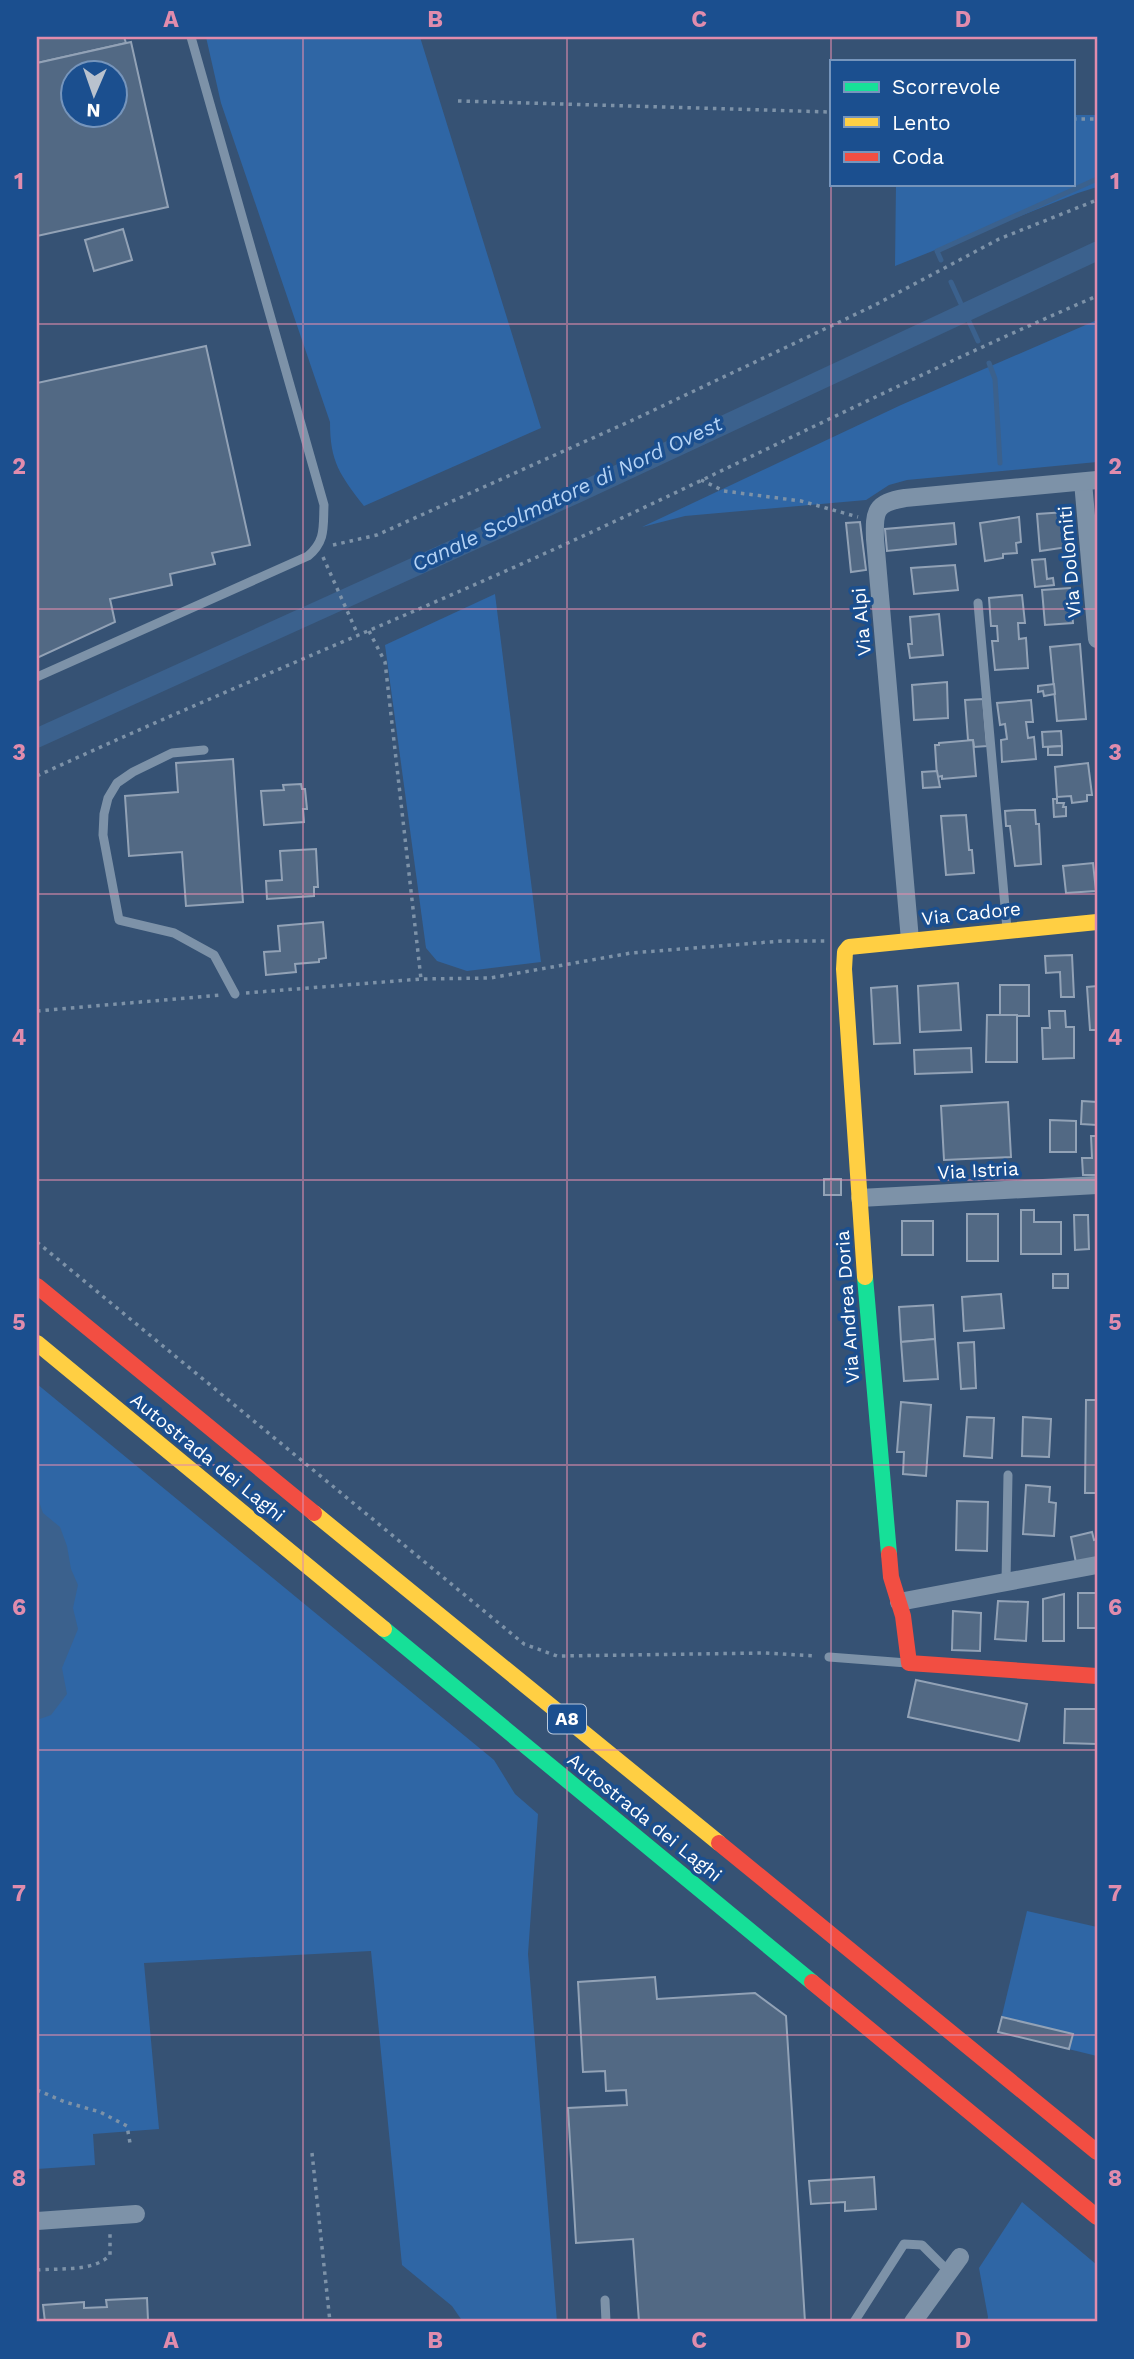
<svg xmlns="http://www.w3.org/2000/svg" width="1134" height="2359" font-family="'Work Sans',sans-serif">
<style>
.green{fill:#2f66a5}
.water{fill:#3b618d}
.lines{fill:none;stroke-linecap:round;stroke-linejoin:round}
.stream{stroke:#3b618d;stroke-width:5}
.canal{stroke:#3b618d;stroke-width:19}
.building{fill:#526984;stroke:#92a2b6;stroke-width:2;fill-rule:evenodd}
.path{stroke:#7d92a8;stroke-width:3.5;stroke-dasharray:3.5 5;stroke-linecap:butt}
.lane{stroke:#7d92a8;stroke-width:9}
.street{stroke:#7d92a8;stroke-width:18}
.fast{stroke:#16e098;stroke-width:16}
.slow{stroke:#ffcf43;stroke-width:16}
.jam{stroke:#f24e42;stroke-width:16}
.grid{fill:none;stroke:#e08cad;stroke-width:2;stroke-opacity:0.55}
.labels{text-anchor:middle;stroke-width:7;stroke-linejoin:round;paint-order:stroke}
.shield{fill:#1b4f8f;stroke:#bbcadd;stroke-width:2}
.shield-label{font-size:18px;font-weight:bold;fill:#fff}
.street-label{font-size:19px;fill:#fff;stroke:#1b4f8f}
.water-label{font-size:21px;font-style:italic;fill:#b5d3f5;stroke:#1b4f8f}
.neatline{fill:none;stroke:#e08cad;stroke-width:2.5}
.grid-label{font-size:23px;text-anchor:middle;font-weight:bold;fill:#e08cad}
</style>
<rect width="100%" height="100%" fill="#365274"/>
<g class="green">
<path d="M 206,37 L 420,37 L 541,428 L 364,506 C 340,475 330,462 330,422 L 221,103 Z"/>
<polygon points="1073,115 1097,115 1097,187 1078,193 895,266 896,184 1073,184"/>
<polygon points="1097,320 1097,462 907,480 889,485 866,500 685,516 642,527 901,405"/>
<polygon points="495,594 541,962 467,971 437,961 426,948 385,645"/>
<polygon points="37,1384 494,1760 515,1794 538,1814 528,1954 557,2322 463,2322 452,2306 402,2265 371,1951 144,1963 159,2129 93,2134 95,2165 37,2169"/>
<polygon points="1027,1911 1097,1927 1097,2056 998,2032"/>
<polygon points="1022,2202 1097,2265 1097,2322 987,2322 988,2317 979,2268"/>
</g>
<polygon class="water" points="37,1496 43,1513 60,1527 67,1546 71,1569 78,1585 73,1608 78,1629 62,1668 67,1694 51,1715 37,1720"/>
<g class="lines">
<g class="stream">
<polyline points="941,260 937,251 1097,179"/>
<polyline points="951,282 978,341"/>
<polyline points="989,363 995,379 1000,463"/>
</g>
<polyline class="canal" points="37,738 578,493 1097,251"/>
</g>
<g class="building">
<polygon points="37,37 124,37 126,43 37,63"/>
<path d="M 131,42 L 168,207 L 37,236 L 37,63 ZM 74,74 L 116,74 L 116,116 L 74,116 Z"/>
<polygon points="123,229 132,260 94,271 85,240"/>
<polygon points="206,346 250,545 212,553 215,564 170,574 172,585 110,599 115,622 37,658 37,383"/>
<polygon points="1066,512 1068,547 1040,551 1037,514"/>
<polygon points="1019,517 1021,542 1016,543 1017,553 1003,554 1003,558 985,561 980,523"/>
<polygon points="860,522 866,570 851,572 846,523"/>
<polygon points="954,523 956,544 887,551 885,529"/>
<polygon points="1045,559 1047,579 1053,578 1054,585 1035,587 1032,560"/>
<polygon points="955,565 958,590 914,594 911,568"/>
<polygon points="1070,588 1073,623 1045,625 1042,590"/>
<polygon points="1022,595 1025,623 1018,623 1019,639 1026,638 1028,668 995,670 992,641 998,641 997,626 991,626 989,598"/>
<polygon points="939,614 943,655 910,658 908,644 912,644 910,617"/>
<polygon points="1080,644 1086,719 1057,721 1050,647"/>
<polygon points="947,682 948,718 914,720 912,685"/>
<polygon points="1054,684 1055,694 1044,696 1043,691 1038,692 1038,686"/>
<polygon points="983,699 987,746 974,747 973,740 968,740 965,700"/>
<polygon points="1031,700 1033,722 1026,722 1028,738 1034,737 1036,759 1002,762 1001,740 1007,739 1005,724 1000,725 997,703"/>
<polygon points="1061,731 1062,746 1043,747 1042,732"/>
<polygon points="973,740 976,776 942,779 942,776 937,777 935,745 939,745 939,743"/>
<polygon points="1062,746 1062,755 1048,755 1048,747"/>
<polygon points="233,759 243,902 186,906 182,852 129,856 125,796 178,792 176,763"/>
<polygon points="1088,763 1092,795 1087,795 1087,801 1072,803 1071,796 1057,797 1055,767"/>
<polygon points="937,771 940,787 923,788 922,772"/>
<polygon points="301,784 302,789 305,789 307,809 303,809 304,822 264,825 261,791 284,790 283,785"/>
<polygon points="1053,799 1057,799 1057,803 1064,803 1063,807 1066,807 1066,816 1054,817"/>
<polygon points="1019,810 1035,810 1036,824 1039,824 1041,864 1015,866 1010,826 1006,826 1005,811"/>
<polygon points="966,815 969,850 972,850 974,873 946,875 941,816"/>
<polygon points="316,849 318,887 314,887 314,896 267,899 266,881 282,880 280,851"/>
<polygon points="1093,863 1096,891 1066,893 1063,866"/>
<polygon points="323,922 326,958 319,959 319,962 295,964 296,972 266,975 264,952 280,951 278,926"/>
<polygon points="1072,955 1074,997 1061,997 1060,972 1046,973 1045,956"/>
<polygon points="958,983 961,1030 920,1032 918,986"/>
<rect x="1000" y="985" width="29" height="31"/>
<polygon points="897,986 900,1043 874,1044 871,988"/>
<polygon points="1097,986 1097,1030 1090,1030 1087,987"/>
<polygon points="1049,1011 1065,1011 1066,1027 1074,1027 1074,1058 1043,1059 1042,1028 1050,1028"/>
<polygon points="987,1015 1017,1015 1017,1062 986,1062"/>
<polygon points="971,1048 972,1072 915,1074 914,1050"/>
<polygon points="1082,1101 1097,1102 1097,1125 1081,1124"/>
<polygon points="1008,1102 1011,1157 944,1160 941,1106"/>
<polygon points="1050,1120 1076,1121 1076,1152 1050,1152"/>
<polygon points="1091,1136 1097,1136 1097,1175 1083,1175 1082,1158 1092,1158"/>
<rect x="824" y="1179" width="17" height="16"/>
<polygon points="1021,1210 1034,1210 1034,1222 1061,1222 1061,1254 1021,1254"/>
<rect x="967" y="1214" width="31" height="47"/>
<polygon points="1074,1215 1088,1215 1089,1249 1075,1250"/>
<rect x="902" y="1221" width="31" height="34"/>
<rect x="1053" y="1274" width="15" height="14"/>
<polygon points="1001,1294 1004,1328 964,1331 962,1297"/>
<polygon points="933,1305 935,1339 901,1342 899,1307"/>
<polygon points="935,1339 938,1379 904,1381 901,1342"/>
<polygon points="974,1342 976,1388 961,1389 958,1343"/>
<polygon points="1086,1400 1097,1400 1097,1493 1085,1493"/>
<polygon points="901,1402 931,1405 926,1476 903,1474 904,1452 897,1452"/>
<polygon points="967,1417 994,1418 992,1458 964,1456"/>
<polygon points="1023,1417 1051,1419 1049,1457 1022,1456"/>
<polygon points="1026,1485 1050,1487 1049,1502 1056,1503 1054,1536 1023,1534"/>
<polygon points="957,1501 988,1502 987,1551 956,1550"/>
<polygon points="1092,1532 1094,1540 1097,1539 1097,1559 1076,1563 1071,1537"/>
<rect x="1078" y="1593" width="19" height="35"/>
<polygon points="1064,1594 1064,1641 1043,1641 1043,1599"/>
<polygon points="998,1601 1028,1602 1026,1641 995,1639"/>
<polygon points="953,1611 981,1613 980,1651 952,1650"/>
<polygon points="916,1680 1027,1704 1019,1741 908,1717"/>
<polygon points="1065,1709 1097,1709 1097,1744 1064,1743"/>
<polygon points="655,1977 657,1999 755,1993 786,2016 805,2322 639,2322 633,2239 576,2243 568,2108 627,2105 626,2090 606,2091 605,2071 583,2072 578,1982"/>
<polygon points="1002,2017 1073,2034 1069,2049 998,2032"/>
<polygon points="874,2177 876,2209 845,2211 845,2202 811,2204 809,2181"/>
<polygon points="147,2298 148,2320 142,2321 142,2322 45,2322 43,2305 84,2302 84,2308 107,2307 106,2300"/>
</g>
<g class="lines">
<g class="path">
<polyline points="458,101 831,112"/>
<polyline points="1073,119 1097,119"/>
<polyline points="701,480 724,491 801,501 858,517"/>
<polyline points="333,545 377,535 635,419 873,306 999,239 1097,200"/>
<polyline points="323,557 358,635"/>
<polyline points="369,631 385,662 421,979"/>
<path d="M 37,776 C 221,691 410,616 594,531 C 762,453 927,369 1097,296"/>
<polyline points="246,993 421,979 490,978 631,953 782,941 827,941"/>
<polyline points="37,1011 221,995"/>
<polyline points="37,1242 524,1644 557,1656 764,1653 816,1656"/>
<polyline points="37,2090 65,2102 100,2112 127,2126 130,2143"/>
<polyline points="312,2153 330,2322"/>
<path d="M 37,2270 C 59,2268 94,2272 110,2255 L 110,2232"/>
</g>
<g class="lane">
<polyline points="978,603 1007,929"/>
<path d="M 37,677 L 308,556 C 326,541 323,527 324,505 L 191,37"/>
<polyline points="204,750 172,753 133,772 117,783 108,798 104,814 103,835 119,920 174,933 214,955 235,994"/>
<polyline points="1006,1582 1008,1475"/>
<polyline points="829,1657 907,1663"/>
<polyline points="605,2300 606,2322"/>
<polyline points="854,2322 904,2244 922,2245 949,2272"/>
</g>
<g class="street">
<polyline points="1083,482 1097,639"/>
<path d="M 910,940 L 875,539 C 874,511 875,503 905,498 L 1097,480"/>
<polyline points="860,1198 1097,1185"/>
<polyline points="899,1602 1097,1565"/>
<polyline points="37,2221 136,2214"/>
<polyline points="913,2322 960,2257"/>
</g>
<g class="fast">
<polyline points="865,1277 889,1554"/>
<polyline points="384,1629 812,1982"/>
</g>
<g class="slow">
<polyline points="865,1277 844,969 845,952 849,947 1097,922"/>
<polyline points="37,1343 384,1629"/>
<polyline points="314,1513 719,1843"/>
</g>
<g class="jam">
<polyline points="37,1286 314,1513"/>
<polyline points="889,1554 891,1577 903,1616 909,1663 1097,1676"/>
<polyline points="719,1843 1097,2152"/>
<polyline points="812,1982 1097,2217"/>
</g>
</g>
<path class="grid" d="M 303,37 L 303,2322M 567,37 L 567,2322M 831,37 L 831,61M 831,61 L 831,184M 831,184 L 831,2322M 37,324 L 1097,324M 37,609 L 1097,609M 37,894 L 1097,894M 37,1180 L 1097,1180M 37,1465 L 1097,1465M 37,1750 L 1097,1750M 37,2035 L 1097,2035"/>
<g class="labels">
<rect class="shield" x="548" y="1704.5" width="38" height="29" rx="5"/>
<g class="shield-label">
<text x="567" y="1725">A8</text>
</g>
<g class="street-label">
<text transform="translate(1069 562) rotate(-95)" y="7">Via Dolomiti</text>
<text transform="translate(861 622) rotate(-95)" y="7">Via Alpi</text>
<text transform="translate(971 913) rotate(-6)" y="7">Via Cadore</text>
<text transform="translate(978 1170) rotate(-3)" y="7">Via Istria</text>
<text transform="translate(847 1307) rotate(-94)" y="7">Via Andrea Doria</text>
<text transform="translate(208 1457) rotate(39)" y="7">Autostrada dei Laghi</text>
<text transform="translate(645 1817) rotate(39)" y="7">Autostrada dei Laghi</text>
</g>
<g class="water-label">
<text transform="translate(567 494) rotate(-25)" y="7">Canale Scolmatore di Nord Ovest</text>
</g>
</g>
<rect width="1134" height="2359" fill="none" stroke="#1b4f8f" stroke-width="77"/>
<rect x="830" y="60" width="245" height="126" fill="#1b4f8f" stroke="#7695bc" stroke-width="2"/>
<rect x="844" y="82" width="35" height="10" fill="#16e098" stroke="#7695bc" stroke-width="2"/>
<text x="892" y="94" font-size="21" fill="#ffffff">Scorrevole</text>
<rect x="844" y="117" width="35" height="10" fill="#ffcf43" stroke="#7695bc" stroke-width="2"/>
<text x="892" y="130" font-size="21" fill="#ffffff">Lento</text>
<rect x="844" y="152" width="35" height="10" fill="#f24e42" stroke="#7695bc" stroke-width="2"/>
<text x="892" y="164" font-size="21" fill="#ffffff">Coda</text>
<g transform="translate(94 94) rotate(182)"><circle r="33" fill="#1b4f8f" stroke="#7695bc" stroke-width="2"/>
<path d="M0-5L12 26L0 18L-12 26Z" fill="#b9c2ce"/>
<text y="-10" font-size="19" font-weight="bold" text-anchor="middle" fill="#ffffff">N</text>
</g>
<rect x="38" y="38" width="1058" height="2282" class="neatline"/>
<g class="grid-label">
<text x="171" y="27">A</text>
<text x="435" y="27">B</text>
<text x="699" y="27">C</text>
<text x="963" y="27">D</text>
<text x="19" y="189">1</text>
<text x="1115" y="189">1</text>
<text x="19" y="474">2</text>
<text x="1115" y="474">2</text>
<text x="19" y="760">3</text>
<text x="1115" y="760">3</text>
<text x="19" y="1045">4</text>
<text x="1115" y="1045">4</text>
<text x="19" y="1330">5</text>
<text x="1115" y="1330">5</text>
<text x="19" y="1615">6</text>
<text x="1115" y="1615">6</text>
<text x="19" y="1901">7</text>
<text x="1115" y="1901">7</text>
<text x="19" y="2186">8</text>
<text x="1115" y="2186">8</text>
<text x="171" y="2348">A</text>
<text x="435" y="2348">B</text>
<text x="699" y="2348">C</text>
<text x="963" y="2348">D</text>
</g>
</svg>
